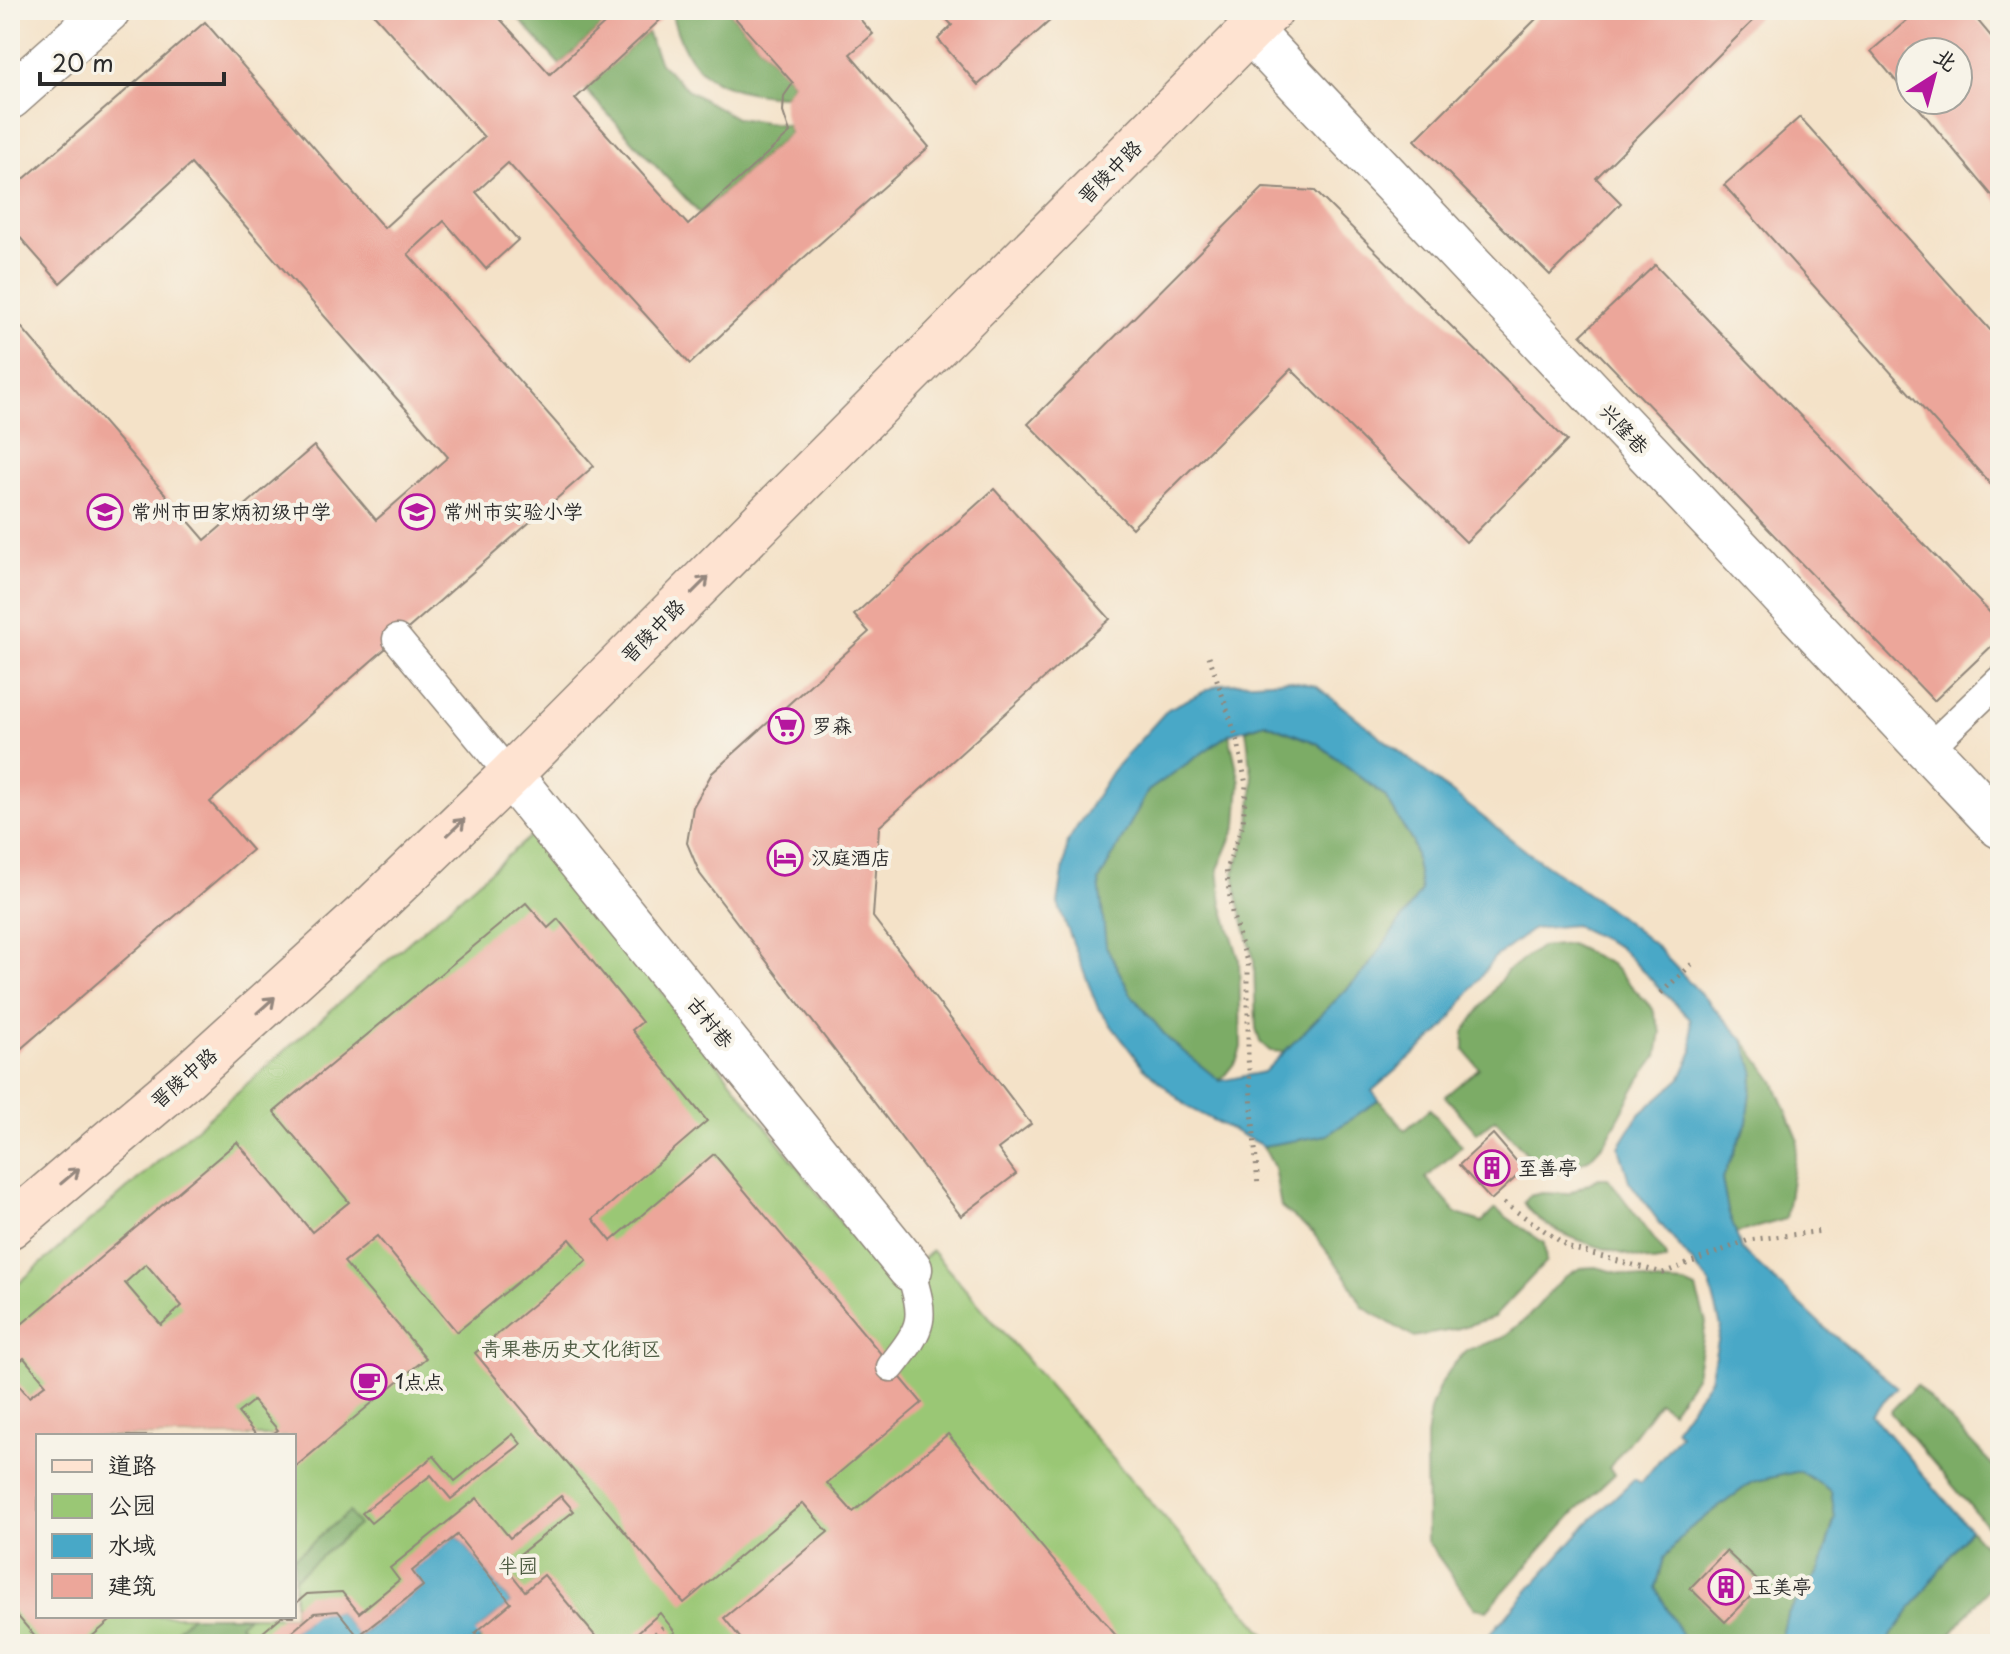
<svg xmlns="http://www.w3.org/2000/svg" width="2010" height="1654" font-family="'Playpen Sans','LXGW WenKai TC',sans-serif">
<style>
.green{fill:#9ac775;stroke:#627950;stroke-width:2;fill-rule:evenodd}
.forest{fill:#7bac66;stroke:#536c48;stroke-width:2}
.water{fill:#48a8c7;stroke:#3a6a79;stroke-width:2;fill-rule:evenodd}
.building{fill:#eca69a;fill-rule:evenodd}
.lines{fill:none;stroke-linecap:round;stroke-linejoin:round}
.lane-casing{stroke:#90867a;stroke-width:31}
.street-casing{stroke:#90867a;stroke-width:47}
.secondary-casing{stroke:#90867a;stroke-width:47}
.path{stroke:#90867a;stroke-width:5;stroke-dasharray:2 6;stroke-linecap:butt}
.lane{stroke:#fff;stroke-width:28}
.street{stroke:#fff;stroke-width:44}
.secondary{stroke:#fee3d1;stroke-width:44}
.oneway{stroke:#94877e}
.labels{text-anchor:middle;stroke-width:8;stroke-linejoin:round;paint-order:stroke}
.street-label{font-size:20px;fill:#2b2b2b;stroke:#f7f3e8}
.poi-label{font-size:20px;fill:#2b2b2b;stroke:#f7f3e8;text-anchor:start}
.park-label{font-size:20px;fill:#4c5a41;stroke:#f7f3e8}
</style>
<rect width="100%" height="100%" fill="#f7f3e8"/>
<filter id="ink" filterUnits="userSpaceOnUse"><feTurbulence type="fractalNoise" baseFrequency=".0125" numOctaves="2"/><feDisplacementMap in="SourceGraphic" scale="16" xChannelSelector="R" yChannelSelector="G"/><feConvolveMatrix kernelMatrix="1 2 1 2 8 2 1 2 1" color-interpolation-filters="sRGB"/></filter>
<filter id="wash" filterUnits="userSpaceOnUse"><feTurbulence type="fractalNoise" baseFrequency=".006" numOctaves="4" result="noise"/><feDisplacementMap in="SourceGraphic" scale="32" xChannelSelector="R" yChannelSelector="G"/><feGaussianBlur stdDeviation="1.8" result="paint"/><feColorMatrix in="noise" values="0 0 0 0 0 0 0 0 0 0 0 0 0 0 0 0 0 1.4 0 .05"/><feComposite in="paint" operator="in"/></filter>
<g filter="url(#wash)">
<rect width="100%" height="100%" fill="#f4e2c8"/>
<path class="green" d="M 537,830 L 889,1285 L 932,1251 L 1274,1644 L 10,1644 L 10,1291 ZM 38,1436 L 294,1436 L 294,1616 L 38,1616 Z"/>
<g class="forest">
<polygon points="511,10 619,10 560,65"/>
<path d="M 671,10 L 728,10 L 793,83 L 784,96 C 720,93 685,76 671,10 Z"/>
<polygon points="647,32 660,63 689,91 736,118 787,125 790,133 700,214 585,89"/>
<polygon points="1264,723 1317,743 1385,796 1413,843 1421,891 1365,971 1284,1052 1270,1051 1260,1042 1256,1028 1254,961 1238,900 1234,872 1250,827 1253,781 1246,730"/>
<polygon points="1229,734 1240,782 1237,825 1218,869 1222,904 1239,959 1241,1047 1237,1060 1220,1081 1169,1040 1130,993 1106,946 1099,881 1148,791"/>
<polygon points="1570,944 1611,964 1653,1009 1661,1032 1657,1056 1640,1079 1606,1141 1590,1158 1560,1173 1541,1169 1495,1119 1477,1133 1445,1096 1479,1068 1464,1050 1464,1032 1507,971 1540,947"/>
<polygon points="1742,1038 1774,1081 1798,1139 1786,1219 1736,1233 1728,1211 1722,1180 1747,1122 1754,1070"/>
<polygon points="1379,1100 1405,1130 1430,1109 1462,1146 1426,1178 1457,1214 1482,1222 1495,1209 1544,1243 1546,1262 1494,1317 1453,1330 1413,1337 1363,1307 1347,1278 1313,1233 1281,1207 1274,1167 1263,1146 1327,1135"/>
<path d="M 1599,1178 L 1608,1178 L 1666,1255 L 1666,1260 L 1653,1262 C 1616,1251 1544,1238 1524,1202 L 1529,1196 L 1542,1193 L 1568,1194 Z"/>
<polygon points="1596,1267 1653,1282 1685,1284 1696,1289 1706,1323 1696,1375 1671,1411 1659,1402 1609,1468 1615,1474 1574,1513 1487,1610 1475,1608 1427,1541 1426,1438 1430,1410 1440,1385 1453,1365 1467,1350 1502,1338 1527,1318 1563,1278 1580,1268"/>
<polygon points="1916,1385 2000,1473 2000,1541 1890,1412"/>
<polygon points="1800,1471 1831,1491 1835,1517 1820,1569 1787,1615 1780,1644 1690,1644 1684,1640 1656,1588 1664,1558 1688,1530 1752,1482"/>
<polygon points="349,1512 358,1525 294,1579 294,1558"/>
<polygon points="1970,1529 2000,1563 2000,1574 1943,1644 1885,1644"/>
<polygon points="192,1616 248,1616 239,1624 253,1641 249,1644 176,1644 170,1635"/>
</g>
<g class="water">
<path d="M 1288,680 L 1316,686 L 1530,854 L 1607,907 L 1655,945 L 1742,1038 L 1754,1070 L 1747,1122 L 1722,1180 L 1728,1211 L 1742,1250 L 1825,1328 L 1897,1387 L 1871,1414 L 1970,1529 L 1885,1644 L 1780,1644 L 1787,1615 L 1820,1569 L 1835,1518 L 1831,1491 L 1800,1471 L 1752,1482 L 1688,1530 L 1664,1558 L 1656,1588 L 1684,1640 L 1690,1644 L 1490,1644 L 1490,1634 L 1587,1524 L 1634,1479 L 1641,1483 L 1680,1434 L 1675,1429 L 1710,1379 L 1721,1327 L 1710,1284 L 1659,1222 L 1629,1181 L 1619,1147 L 1638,1116 L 1681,1078 L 1693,1051 L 1690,1019 L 1619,947 L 1574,925 L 1533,929 L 1494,958 L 1444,1028 L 1372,1091 L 1379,1100 L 1327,1135 L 1263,1146 L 1189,1108 L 1143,1067 L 1098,1008 L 1058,904 L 1068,841 L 1112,771 L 1168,709 L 1220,684 ZM 1265,723 L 1317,743 L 1385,796 L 1413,843 L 1421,891 L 1365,971 L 1264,1072 L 1220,1081 L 1169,1040 L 1130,993 L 1106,946 L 1099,881 L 1148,791 L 1229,734 Z"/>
<polygon points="457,1535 511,1603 476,1632 481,1639 476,1644 292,1644 287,1636 314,1613 338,1611 359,1636 423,1586 412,1571"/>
</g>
<g id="blocks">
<g class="building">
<polygon points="370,10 492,10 550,74 619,10 671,10 575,99 688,225 790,133 783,112 784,96 793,83 728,10 852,10 873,34 850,54 929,147 799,262 690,364 508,163 476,192 518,240 486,269 444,221 408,254 594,466 210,802 252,850 10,1058 10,314 205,540 314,446 376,520 448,457 191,164 60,283 10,226 10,191 205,22 384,228 484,137"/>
<polygon points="938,10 1062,10 978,85 938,39 952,25"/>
<polygon points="1545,10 1764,10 1596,178 1621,203 1550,275 1415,140"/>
<polygon points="1919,10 1969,10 2000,47 2000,205 1912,100 1958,100 1958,52 1910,52 1910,98 1871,51"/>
<polygon points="1800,117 2000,341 2000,495 1724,185"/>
<polygon points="1263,188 1315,191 1567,441 1466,542 1291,369 1132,528 1028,424"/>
<polygon points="1655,265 2000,623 2000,638 1934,701 1581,335"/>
<polygon points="994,489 1110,619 879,827 873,917 1031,1124 998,1149 1016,1174 961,1216 700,874 687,843 693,807 712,773 869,632 854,615"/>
<path d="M 526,903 L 548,928 L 558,919 L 642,1022 L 632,1030 L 707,1121 L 593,1219 L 611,1241 L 714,1154 L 922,1403 L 827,1483 L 853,1512 L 948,1434 L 1123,1644 L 745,1644 L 724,1618 L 828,1532 L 803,1503 L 684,1603 L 475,1353 L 587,1260 L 570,1239 L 457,1332 L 377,1236 L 344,1262 L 426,1358 L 294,1468 L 294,1436 L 270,1436 L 278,1430 L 253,1401 L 238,1413 L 257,1436 L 38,1436 L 38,1616 L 116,1616 L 83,1644 L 41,1644 L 10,1607 L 10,1374 L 29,1397 L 46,1384 L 24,1358 L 10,1369 L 10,1334 L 237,1142 L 312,1232 L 349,1202 L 274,1112 ZM 146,1264 L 182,1306 L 161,1325 L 125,1283 Z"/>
<polygon points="1493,1134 1524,1170 1491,1200 1459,1165"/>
<polygon points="513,1434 521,1444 451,1499 431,1475 371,1523 362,1513 434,1456 455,1481"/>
<polygon points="561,1496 574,1511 505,1566 525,1591 544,1575 602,1644 485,1644 475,1633 511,1603 457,1535 412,1571 423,1586 358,1636 338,1611 314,1613 287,1636 294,1644 249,1644 282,1616 294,1616 294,1605 307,1594 342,1592 359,1613 399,1580 390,1568 477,1498 510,1538"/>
<polygon points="1726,1551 1762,1585 1725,1622 1690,1588"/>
<polygon points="660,1613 675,1632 660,1644 624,1644"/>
<polygon points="695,1636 702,1644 687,1644"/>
</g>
</g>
</g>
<g filter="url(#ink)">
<use href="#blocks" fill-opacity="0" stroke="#90867a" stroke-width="2"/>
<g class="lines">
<defs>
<g id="lane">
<polyline points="397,639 510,775"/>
<polyline points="1928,749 2000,680"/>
<path d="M 891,1367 C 925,1324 925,1320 910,1269"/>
</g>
<g id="street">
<polyline points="1250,31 2000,826"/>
<polyline points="10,97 108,10"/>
<polyline points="510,775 910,1269"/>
</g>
<polyline id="secondary" points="10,1226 186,1077 372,908 510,775 1271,10"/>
</defs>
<use href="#lane" class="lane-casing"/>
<use href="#street" class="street-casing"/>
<use href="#secondary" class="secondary-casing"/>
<g class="path">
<polyline points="1209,656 1238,742 1246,785 1243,824 1226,869 1232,913 1248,965 1248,1057 1258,1187"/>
<polyline points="1661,993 1693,963"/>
<polyline points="1504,1203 1570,1248 1663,1273 1749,1240 1823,1231"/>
<polyline points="358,1636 365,1644"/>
<polyline points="643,1644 668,1623"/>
</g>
<use href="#lane" class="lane"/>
<use href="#street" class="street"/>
<use href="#secondary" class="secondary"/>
</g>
<defs><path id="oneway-shaft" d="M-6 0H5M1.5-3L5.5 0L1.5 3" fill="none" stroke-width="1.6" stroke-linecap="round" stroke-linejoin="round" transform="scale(2)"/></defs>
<g class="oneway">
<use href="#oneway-shaft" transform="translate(700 585) rotate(-45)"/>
<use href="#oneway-shaft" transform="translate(456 827) rotate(-44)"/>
<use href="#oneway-shaft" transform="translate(266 1005) rotate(-42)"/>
<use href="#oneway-shaft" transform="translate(70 1176) rotate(-40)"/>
</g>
</g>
<defs>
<symbol id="school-ring" viewBox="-11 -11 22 22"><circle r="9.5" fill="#f7f3e8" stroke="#b5179e" stroke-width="1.5"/><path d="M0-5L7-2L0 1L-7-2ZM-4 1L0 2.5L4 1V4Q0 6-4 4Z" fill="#b5179e"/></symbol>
<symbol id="supermarket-ring" viewBox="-11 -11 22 22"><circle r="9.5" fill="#f7f3e8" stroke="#b5179e" stroke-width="1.5"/><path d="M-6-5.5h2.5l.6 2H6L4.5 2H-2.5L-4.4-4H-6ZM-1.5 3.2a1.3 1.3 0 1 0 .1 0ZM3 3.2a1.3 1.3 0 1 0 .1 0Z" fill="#b5179e"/></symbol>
<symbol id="hotel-ring" viewBox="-11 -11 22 22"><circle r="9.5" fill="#f7f3e8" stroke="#b5179e" stroke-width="1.5"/><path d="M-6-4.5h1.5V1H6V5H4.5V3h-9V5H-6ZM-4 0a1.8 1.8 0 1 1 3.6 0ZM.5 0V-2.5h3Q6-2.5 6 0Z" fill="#b5179e"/></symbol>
<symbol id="building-ring" viewBox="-11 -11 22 22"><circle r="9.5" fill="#f7f3e8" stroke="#b5179e" stroke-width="1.5"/><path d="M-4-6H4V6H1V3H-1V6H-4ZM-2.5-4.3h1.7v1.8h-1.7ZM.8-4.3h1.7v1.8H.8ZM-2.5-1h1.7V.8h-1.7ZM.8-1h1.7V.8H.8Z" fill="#b5179e"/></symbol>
<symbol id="cafe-ring" viewBox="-11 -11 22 22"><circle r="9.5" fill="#f7f3e8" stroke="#b5179e" stroke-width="1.5"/><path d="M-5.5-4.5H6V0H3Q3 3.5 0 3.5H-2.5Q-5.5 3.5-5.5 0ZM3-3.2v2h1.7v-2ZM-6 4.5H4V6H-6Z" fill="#b5179e"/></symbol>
</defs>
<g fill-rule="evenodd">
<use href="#school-ring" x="85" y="492" width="40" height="40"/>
<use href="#school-ring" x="397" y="492" width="40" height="40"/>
<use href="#supermarket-ring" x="766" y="706" width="40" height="40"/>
<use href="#hotel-ring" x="765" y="838" width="40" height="40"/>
<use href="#building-ring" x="1472" y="1148" width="40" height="40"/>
<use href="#cafe-ring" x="349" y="1362" width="40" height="40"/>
<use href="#building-ring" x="1706" y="1567" width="40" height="40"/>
</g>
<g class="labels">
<g class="street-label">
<text transform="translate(1110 172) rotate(-45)" y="7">晋陵中路</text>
<text transform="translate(1624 429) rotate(47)" y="7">兴隆巷</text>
<text transform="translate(653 631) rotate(-45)" y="7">晋陵中路</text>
<text transform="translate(710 1022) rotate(51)" y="7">古村巷</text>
<text transform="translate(184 1078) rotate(-41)" y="7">晋陵中路</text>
</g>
<g class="poi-label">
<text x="131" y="519">常州市田家炳初级中学</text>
<text x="443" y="519">常州市实验小学</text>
<text x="812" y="733">罗森</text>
<text x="811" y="865">汉庭酒店</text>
<text x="1518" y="1175">至善亭</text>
<text x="395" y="1389">1点点</text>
<text x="1752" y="1594">玉美亭</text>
</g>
<g class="park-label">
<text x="571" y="1356">青果巷历史文化街区</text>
<text x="518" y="1573">半园</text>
</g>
</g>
<rect width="2010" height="1654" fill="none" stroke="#f7f3e8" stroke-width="40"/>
<rect x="36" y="1434" width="260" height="184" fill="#f7f3e8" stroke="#a5a39c" stroke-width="2"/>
<rect x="52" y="1460" width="40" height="12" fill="#fee3d1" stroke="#a5a39c" stroke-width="2"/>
<text x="108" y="1474" font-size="24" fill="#2b2b2b">道路</text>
<rect x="52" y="1494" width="40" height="24" fill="#9ac775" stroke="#a5a39c" stroke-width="2"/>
<text x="108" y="1514" font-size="24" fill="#2b2b2b">公园</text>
<rect x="52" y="1534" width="40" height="24" fill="#48a8c7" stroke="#a5a39c" stroke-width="2"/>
<text x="108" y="1554" font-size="24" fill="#2b2b2b">水域</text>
<rect x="52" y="1574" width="40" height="24" fill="#eca69a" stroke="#a5a39c" stroke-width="2"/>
<text x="108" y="1594" font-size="24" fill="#2b2b2b">建筑</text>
<g transform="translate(1934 76) rotate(36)"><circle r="38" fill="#f7f3e8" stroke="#a5a39c" stroke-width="2"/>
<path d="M0-6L14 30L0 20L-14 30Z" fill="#b5179e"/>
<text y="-12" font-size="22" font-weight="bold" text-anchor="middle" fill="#2b2b2b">北</text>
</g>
<path d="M40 72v12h184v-12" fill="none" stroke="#2b2b2b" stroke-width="4"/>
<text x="52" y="72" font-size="24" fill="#2b2b2b" stroke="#f7f3e8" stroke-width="6" paint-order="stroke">20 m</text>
</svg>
